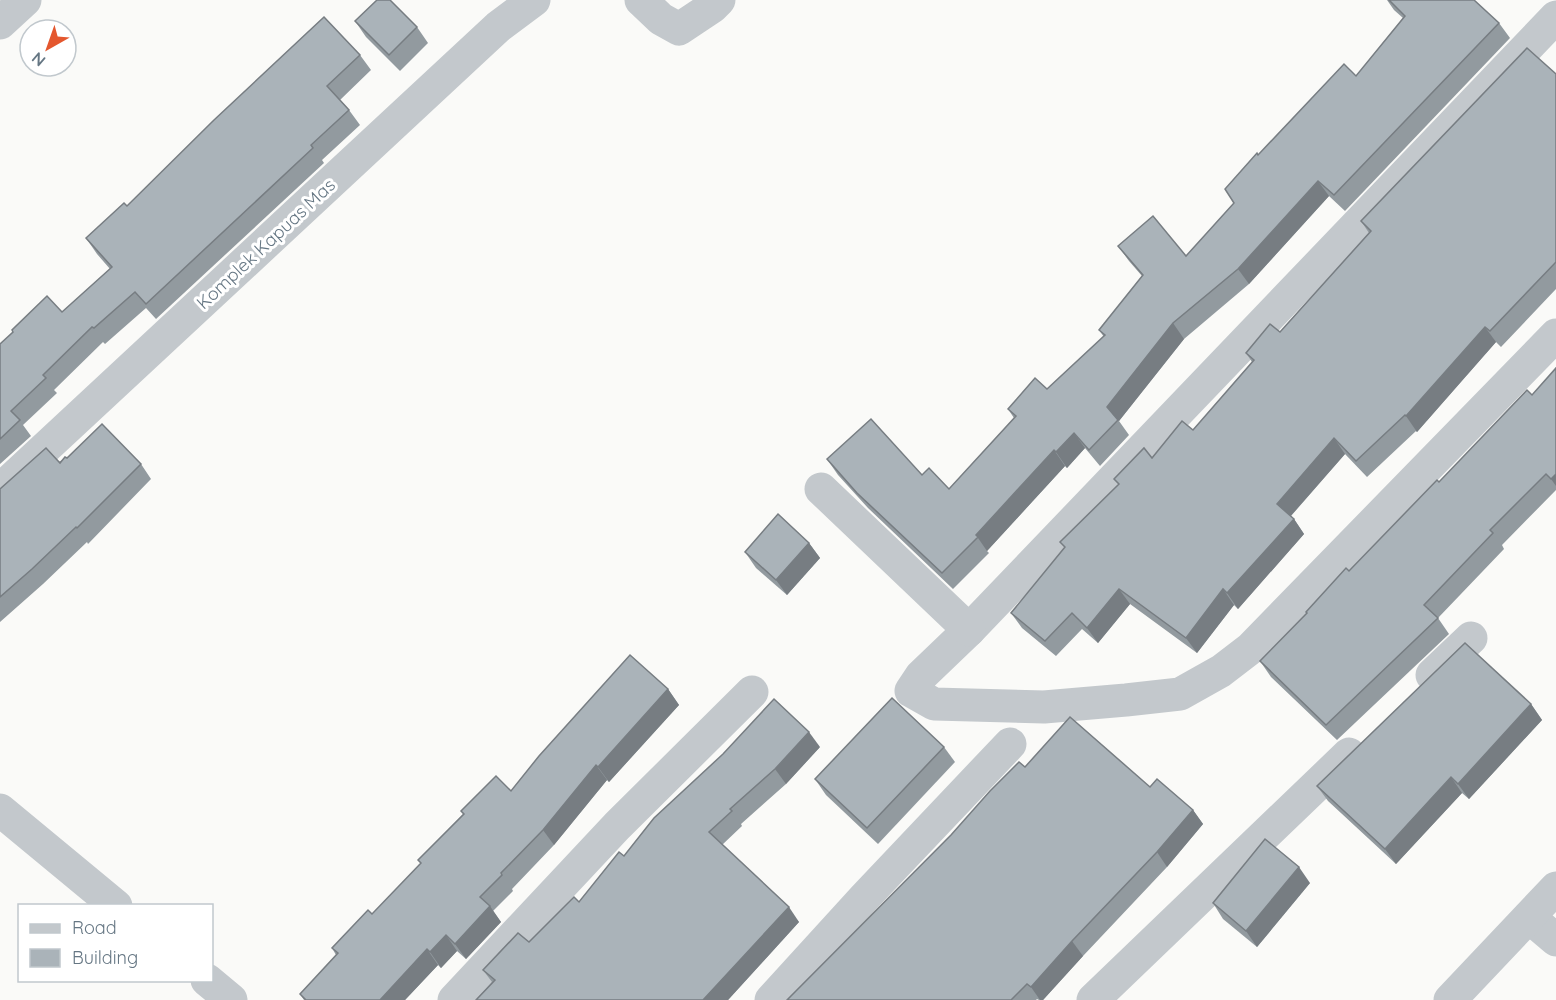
<svg xmlns="http://www.w3.org/2000/svg" width="1556" height="1000" font-family="Quicksand,sans-serif">
<style>
.lines{fill:none;stroke-linecap:round;stroke-linejoin:round}
.street{stroke:#c3c8cc;stroke-width:33}
.wall{fill:#929a9f}
.shaded-wall{fill:#777d82}
.building{fill:#aab3b9;stroke:#777d82;stroke-width:1.5}
.labels{text-anchor:middle;stroke-width:6;stroke-linejoin:round;paint-order:stroke}
.street-label{font-size:18px;fill:#657683;stroke:#fff}
</style>
<rect width="100%" height="100%" fill="#fafaf8"/>
<g class="lines">
<g class="street">
<polyline points="641,0 661,19 679,29 712,7 719,0"/>
<polyline points="1556,17 969,630 921,676 911,691 934,704 1044,707 1126,700 1180,694 1221,671 1251,648 1556,335"/>
<polyline points="0,23 25,0"/>
<polyline points="821,489 969,630"/>
<polyline points="0,490 498,27 534,0"/>
<polyline points="1432,675 1471,638"/>
<polyline points="0,810 116,906"/>
<polyline points="1529,917 1556,940"/>
<polyline points="207,980 231,1000"/>
<polyline points="454,1000 617,826 752,692"/>
<polyline points="771,1000 864,898 1010,744"/>
<polyline points="1093,1000 1349,754"/>
<polyline points="1450,1000 1556,888"/>
</g>
</g>
<g class="wall">
<polygon points="1387,0 1474,0 1499,23 1510,38 1345,211 1329,196 1249,284 1184,339 1119,421 1129,435 1100,466 1085,448 1067,468 1065,466 987,551 989,553 953,589 868,508 838,475 827,459 922,475 949,489 1014,418 1008,409 1047,389 1104,337 1099,330 1142,276 1129,261 1118,246 1186,256 1234,203 1258,155 1356,76 1403,18 1394,10"/>
<polygon points="355,21 417,27 428,43 400,71 366,37"/>
<polygon points="360,55 371,70 340,100 349,110 360,125 322,160 324,163 156,319 146,308 105,344 103,342 54,390 57,393 23,425 31,436 0,464 0,344 62,312 110,269 97,254 86,238 127,206"/>
<polygon points="1556,74 1556,289 1501,347 1496,342 1417,432 1416,431 1367,477 1345,454 1291,516 1294,519 1304,534 1238,609 1234,605 1197,653 1130,604 1098,643 1082,629 1056,656 1022,628 1011,613 1065,548 1060,542 1119,485 1114,479 1152,458 1193,430 1252,362 1246,353 1280,332 1369,233 1361,221"/>
<polygon points="1556,368 1556,490 1502,545 1504,549 1438,618 1449,634 1337,740 1271,677 1260,661 1349,571 1439,482 1532,395"/>
<polygon points="67,458 141,464 151,479 88,544 87,542 43,584 0,622 0,489"/>
<polygon points="809,543 820,558 787,595 756,568 745,552"/>
<polygon points="668,689 679,705 609,782 607,780 554,845 512,889 513,891 493,911 501,922 466,959 457,951 441,968 438,965 405,1000 304,1000 300,994 336,955 332,948 372,914 421,864 418,860 463,814 461,811 511,791"/>
<polygon points="1531,704 1542,720 1469,799 1462,793 1396,864 1328,801 1317,786"/>
<polygon points="820,747 786,784 741,824 742,826 722,845 799,922 728,1000 476,1000 492,982 483,970 529,942 579,902 624,856 654,818"/>
<polygon points="944,747 955,762 878,844 826,795 815,779"/>
<polygon points="1025,767 1150,787 1193,810 1203,824 1167,867 1083,956 1043,1000 1039,1000 1037,999 1036,1000 787,1000"/>
<polygon points="1310,883 1257,947 1223,919 1213,903"/>
</g>
<g class="shaded-wall">
<polygon points="1318,181 1329,196 1249,284 1238,269"/>
<polygon points="1173,323 1184,339 1119,421 1107,407"/>
<polygon points="1485,327 1496,342 1417,432 1406,416"/>
<polygon points="1074,433 1085,448 1067,468 1056,452"/>
<polygon points="1334,438 1345,454 1288,519 1277,504"/>
<polygon points="1054,450 1065,466 987,551 976,535"/>
<polygon points="1556,474 1556,486 1551,479"/>
<polygon points="1294,519 1304,534 1238,609 1227,593"/>
<polygon points="809,543 820,558 787,595 776,580"/>
<polygon points="1119,589 1130,604 1098,643 1087,628"/>
<polygon points="1223,589 1234,605 1197,653 1186,638"/>
<polygon points="668,689 679,705 609,782 598,767"/>
<polygon points="1531,704 1542,720 1469,799 1458,784"/>
<polygon points="809,732 820,747 786,784 775,769"/>
<polygon points="596,765 607,780 554,845 543,830"/>
<polygon points="1451,777 1462,793 1396,864 1385,849"/>
<polygon points="1193,810 1203,824 1167,867 1157,852"/>
<polygon points="1299,867 1310,883 1257,947 1246,931"/>
<polygon points="490,906 501,922 466,959 455,944"/>
<polygon points="789,907 799,922 728,1000 703,1000"/>
<polygon points="446,935 457,951 441,968 430,952"/>
<polygon points="1072,941 1083,956 1043,1000 1040,1000 1031,987"/>
<polygon points="427,949 438,965 405,1000 380,1000"/>
</g>
<g class="building">
<polygon points="377,0 390,0 417,27 389,55 355,21"/>
<polygon points="1389,0 1474,0 1499,23 1334,195 1318,181 1238,269 1173,323 1107,407 1118,420 1089,450 1074,433 1056,452 1054,450 976,535 978,537 942,573 857,493 827,459 871,419 922,475 929,468 949,489 1016,416 1008,409 1035,378 1047,389 1105,335 1099,330 1143,275 1118,246 1153,216 1186,256 1234,203 1225,189 1257,153 1258,155 1344,64 1356,76 1405,16"/>
<polygon points="324,17 360,55 327,86 349,110 311,145 313,148 146,304 135,292 94,328 92,327 43,375 46,378 11,411 20,420 0,439 0,344 13,332 12,330 47,296 62,312 112,267 86,238 124,203 127,206 214,120"/>
<polygon points="1527,48 1556,74 1556,262 1490,331 1485,327 1406,416 1405,415 1356,461 1334,438 1277,504 1294,519 1227,593 1223,589 1186,638 1119,589 1087,628 1072,613 1045,641 1011,613 1065,547 1060,542 1119,484 1114,479 1144,448 1152,458 1182,421 1193,430 1254,360 1246,353 1270,324 1280,332 1371,231 1361,221"/>
<polygon points="1556,368 1556,474 1551,479 1546,474 1490,530 1493,533 1424,605 1438,618 1326,725 1260,661 1307,613 1306,612 1346,568 1349,571 1437,480 1439,482 1527,390 1532,395"/>
<polygon points="102,424 141,464 77,528 76,527 32,569 0,597 0,489 46,448 60,463 65,457 67,458"/>
<polygon points="778,514 809,543 776,580 745,552"/>
<polygon points="1465,643 1531,704 1458,784 1451,777 1385,849 1317,786"/>
<polygon points="630,655 668,689 598,767 596,765 543,830 501,873 502,875 480,897 490,906 455,944 446,935 430,952 427,949 380,1000 306,1000 300,994 338,953 332,948 368,910 372,914 421,863 418,860 464,814 461,811 496,776 511,791 539,756"/>
<polygon points="892,698 944,747 867,828 815,779"/>
<polygon points="774,699 809,732 775,769 730,809 732,811 709,832 789,907 703,1000 476,1000 495,980 483,970 518,933 529,942 574,897 579,902 619,852 624,856 654,818 723,754"/>
<polygon points="1070,717 1150,787 1157,779 1193,810 1157,852 1072,941 1031,987 1027,984 1011,1000 787,1000 951,835 990,791 1019,762 1025,767"/>
<polygon points="1265,839 1299,867 1246,931 1213,903"/>
</g>
<g class="labels">
<g class="street-label">
<text transform="translate(266 244) rotate(-43)" y="6">Komplek Kapuas Mas</text>
</g>
</g>
<rect x="18" y="904" width="195" height="78" fill="#ffffff" stroke="#c1c8cd" stroke-width="1.5"/>
<rect x="30" y="924" width="30" height="9" fill="#c3c8cc" stroke="#c1c8cd" stroke-width="1.5"/>
<text x="72" y="934" font-size="18" fill="#657683">Road</text>
<rect x="30" y="949" width="30" height="18" fill="#aab3b9" stroke="#c1c8cd" stroke-width="1.5"/>
<text x="72" y="964" font-size="18" fill="#657683">Building</text>
<g transform="translate(48 48) rotate(220)"><circle r="28" fill="#ffffff" stroke="#c1c8cd" stroke-width="1.5"/>
<path d="M0-4.5L10 22L0 15L-10 22Z" fill="#e4572e"/>
<text y="-9" font-size="16" font-weight="bold" text-anchor="middle" fill="#657683">N</text>
</g>
</svg>
